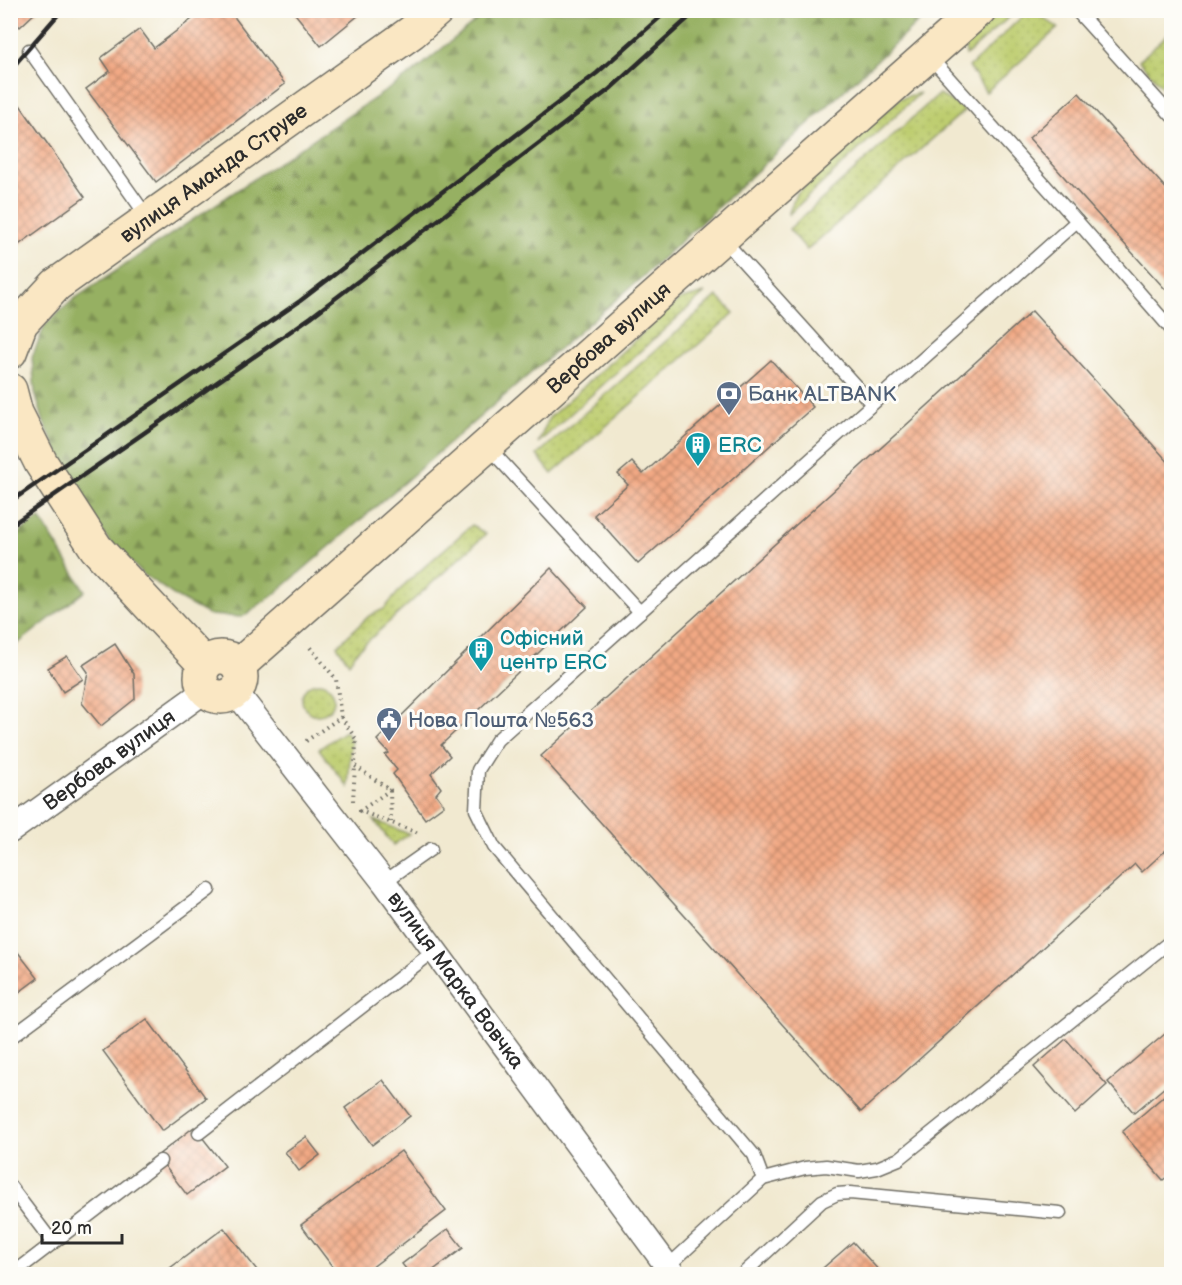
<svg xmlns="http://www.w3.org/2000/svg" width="1182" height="1285" font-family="'Balsamiq Sans',sans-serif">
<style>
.grass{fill:url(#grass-dots);stroke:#747c4e;stroke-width:1.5}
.forest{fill:url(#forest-firs);stroke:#606e46;stroke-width:1.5}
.building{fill:url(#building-cross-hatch)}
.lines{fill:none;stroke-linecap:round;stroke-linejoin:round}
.lane-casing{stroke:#706e65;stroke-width:15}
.street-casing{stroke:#706e65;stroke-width:27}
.secondary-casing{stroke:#706e65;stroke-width:36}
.path{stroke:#706e65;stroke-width:4;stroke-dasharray:1.5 4.5;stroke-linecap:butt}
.lane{stroke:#fff;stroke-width:12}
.street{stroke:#fff;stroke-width:24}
.secondary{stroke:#fae7c3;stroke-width:33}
.rail{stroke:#2b2b2b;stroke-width:4.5}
.labels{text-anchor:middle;stroke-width:6;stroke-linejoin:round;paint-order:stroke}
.street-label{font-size:21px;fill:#2b2b2b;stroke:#fdfcf7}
.service-label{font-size:21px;fill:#4e5e75;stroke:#fdfcf7;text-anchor:start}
.culture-label{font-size:21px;fill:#0d838f;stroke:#fdfcf7;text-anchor:start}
</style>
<defs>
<pattern id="grass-dots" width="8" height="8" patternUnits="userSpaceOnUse" patternTransform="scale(1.5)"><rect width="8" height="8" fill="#becd70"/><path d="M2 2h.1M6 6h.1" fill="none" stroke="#a3b061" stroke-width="1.8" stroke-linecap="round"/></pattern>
<pattern id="forest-firs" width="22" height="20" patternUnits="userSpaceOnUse" patternTransform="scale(1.5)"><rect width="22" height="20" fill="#96b062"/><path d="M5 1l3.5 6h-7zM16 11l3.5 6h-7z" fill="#7b8f51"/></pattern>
<pattern id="building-cross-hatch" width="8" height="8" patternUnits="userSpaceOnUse" patternTransform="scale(1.5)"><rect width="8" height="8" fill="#f2a984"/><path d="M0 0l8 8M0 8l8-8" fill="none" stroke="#c48a6c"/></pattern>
</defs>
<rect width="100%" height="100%" fill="#fdfcf7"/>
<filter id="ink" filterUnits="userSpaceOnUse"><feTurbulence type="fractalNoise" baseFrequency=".0167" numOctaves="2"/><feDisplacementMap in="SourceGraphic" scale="12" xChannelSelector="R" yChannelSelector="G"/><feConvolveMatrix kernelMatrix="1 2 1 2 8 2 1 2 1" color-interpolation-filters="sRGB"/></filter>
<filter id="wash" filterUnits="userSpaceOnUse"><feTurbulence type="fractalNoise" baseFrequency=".008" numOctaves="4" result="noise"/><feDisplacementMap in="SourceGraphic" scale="24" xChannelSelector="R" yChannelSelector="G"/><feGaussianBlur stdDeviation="1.35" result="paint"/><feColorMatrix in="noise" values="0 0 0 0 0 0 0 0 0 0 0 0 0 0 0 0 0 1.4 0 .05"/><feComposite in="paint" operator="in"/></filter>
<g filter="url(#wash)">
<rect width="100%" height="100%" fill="#f1e9d0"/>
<g class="grass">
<polygon points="1029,10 1034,11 1058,28 986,92 969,67"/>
<polygon points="1001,11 1016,11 966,55 964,41"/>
<polygon points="1171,31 1171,97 1139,61"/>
<polygon points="920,93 788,215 796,194 900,98"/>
<polygon points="939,94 965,110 807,250 789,229"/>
<polygon points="705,293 538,443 549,418 679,300"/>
<polygon points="717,296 734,313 552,474 537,455"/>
<polygon points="472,525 486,534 357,651 349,663 337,646 369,616 384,609 406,583"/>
<circle cx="318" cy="699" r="16"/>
<polygon points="345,731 351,741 348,787 319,749"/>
<polygon points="374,820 409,834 393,845"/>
</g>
<g class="forest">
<polygon points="488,11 930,11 641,278 277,592 242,617 209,615 178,598 143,574 109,541 84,504 44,423 35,392 32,357 45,325 74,299 411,74"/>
<polygon points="40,518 85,591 11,649 11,538"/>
</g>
<g id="blocks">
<g class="building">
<polygon points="10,10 38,10 20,27 10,17"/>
<polygon points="204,10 229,10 285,84 156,182 86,89 110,71 101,58 140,29 154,48"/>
<polygon points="292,10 365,10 321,46"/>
<polygon points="1079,93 1172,195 1172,283 1165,289 1029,138"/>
<polygon points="20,105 85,197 10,251 10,112"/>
<polygon points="1032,311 1172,466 1172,857 1166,850 1142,872 1135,864 861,1112 541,756"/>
<polygon points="771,360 813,407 638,564 594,515 628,485 618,474 632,462 643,474"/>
<polygon points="551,568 587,607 441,745 450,756 431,774 441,788 436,794 444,805 425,819 393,774 397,770 385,755 389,753 377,740"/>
<polygon points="115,644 134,674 135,699 101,726 82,703 88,672 83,665"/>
<polygon points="67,656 83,679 63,692 48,668"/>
<polygon points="10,942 38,978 10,999"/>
<polygon points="147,1019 206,1098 162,1131 103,1051"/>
<polygon points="1172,1028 1172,1081 1134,1113 1108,1082"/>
<polygon points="1066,1039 1107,1085 1075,1114 1034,1067"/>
<polygon points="383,1080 410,1116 372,1145 345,1108"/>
<polygon points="1172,1089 1172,1173 1163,1180 1122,1132"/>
<polygon points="194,1127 225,1166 187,1195 157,1156"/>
<polygon points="306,1137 320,1155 299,1171 285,1152"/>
<polygon points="401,1151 446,1211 363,1274 338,1274 301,1225"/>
<polygon points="224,1228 260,1274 162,1274"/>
<polygon points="448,1229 463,1248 428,1274 410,1274 402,1264"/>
<polygon points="853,1242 882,1274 816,1274"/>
</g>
</g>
</g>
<g filter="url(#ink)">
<use href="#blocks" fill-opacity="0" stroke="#706e65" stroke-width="1.5"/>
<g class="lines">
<defs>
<g id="lane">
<polyline points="1076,10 1172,116"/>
<polyline points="29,50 148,218"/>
<polyline points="929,56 1077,221 1172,330"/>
<polyline points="722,238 872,404"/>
<polyline points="488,447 640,612"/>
<polyline points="384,882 431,849"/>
<polyline points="10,1038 209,890"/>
<polyline points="199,1133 434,951"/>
<polyline points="763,1179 754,1155 494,847 476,810 478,770 497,740 1077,221"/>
<polyline points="10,1186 53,1243"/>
<polyline points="667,1267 763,1179 805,1168 826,1166 859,1171 877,1168 899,1159 1172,940"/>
<polyline points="15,1274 19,1269 160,1161"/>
<polyline points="743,1274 822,1201 837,1194 850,1193 1060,1213"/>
</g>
<g id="street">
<path id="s1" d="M 235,691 L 384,882 L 673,1274"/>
<path id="s2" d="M 10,831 L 206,690"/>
</g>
<g id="secondary">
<path id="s3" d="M 10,352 L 21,323 L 56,285 L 412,32 L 437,10"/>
<polyline points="10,390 16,413 41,463 96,548 205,665"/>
<circle cx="221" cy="677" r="20"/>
<path id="s4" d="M 238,666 L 979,10"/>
</g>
</defs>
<use href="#lane" class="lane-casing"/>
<use href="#street" class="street-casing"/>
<use href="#secondary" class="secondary-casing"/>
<g class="path">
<polyline points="341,717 356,739 355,766 390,790 360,811 421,834"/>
<polyline points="306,741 341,717 336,679 308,645"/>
<polyline points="390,791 391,822"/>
<polyline points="353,801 355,766"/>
</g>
<use href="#lane" class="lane"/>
<use href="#street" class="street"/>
<use href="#secondary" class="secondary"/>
<g class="rail">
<polyline points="10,70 62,10"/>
<polyline points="10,502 300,301 597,73 668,10"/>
<polyline points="10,526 311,317 610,89 697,10"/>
</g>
</g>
</g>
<defs>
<symbol id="bank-pin" viewBox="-11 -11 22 30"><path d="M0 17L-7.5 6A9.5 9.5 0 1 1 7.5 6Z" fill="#5c6f8a" stroke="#fdfcf7"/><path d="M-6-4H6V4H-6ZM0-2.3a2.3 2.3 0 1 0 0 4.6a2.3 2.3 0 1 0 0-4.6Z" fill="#fff"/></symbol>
<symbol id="building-pin" viewBox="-11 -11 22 30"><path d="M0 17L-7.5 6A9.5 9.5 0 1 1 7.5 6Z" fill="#0f9aa8" stroke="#fdfcf7"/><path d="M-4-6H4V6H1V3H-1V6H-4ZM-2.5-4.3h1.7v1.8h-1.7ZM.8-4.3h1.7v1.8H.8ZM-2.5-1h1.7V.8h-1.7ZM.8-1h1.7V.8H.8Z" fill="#fff"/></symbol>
<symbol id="civic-pin" viewBox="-11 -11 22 30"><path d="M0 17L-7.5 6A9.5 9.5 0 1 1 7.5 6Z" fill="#5c6f8a" stroke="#fdfcf7"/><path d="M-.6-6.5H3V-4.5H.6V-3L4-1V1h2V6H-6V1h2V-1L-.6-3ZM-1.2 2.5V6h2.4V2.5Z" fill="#fff"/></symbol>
</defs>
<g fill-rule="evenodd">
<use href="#bank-pin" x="714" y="379" width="30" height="40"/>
<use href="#building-pin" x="683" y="430" width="30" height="40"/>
<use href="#building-pin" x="466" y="635" width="30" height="40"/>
<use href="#civic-pin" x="374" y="705" width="30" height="40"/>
</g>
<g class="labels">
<g class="street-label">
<text dy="7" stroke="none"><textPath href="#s3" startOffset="276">вулиця Аманда Струве</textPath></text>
<text dy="7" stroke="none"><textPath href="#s4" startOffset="495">Вербова вулиця</textPath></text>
<text dy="7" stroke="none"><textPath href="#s2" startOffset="122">Вербова вулиця</textPath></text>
<text dy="7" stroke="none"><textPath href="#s1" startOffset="364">вулиця Марка Вовчка</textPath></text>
</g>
<g class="service-label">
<text x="748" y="401">Банк ALTBANK</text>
<text x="408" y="727">Нова Пошта №563</text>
</g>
<g class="culture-label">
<text x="718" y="452">ERC</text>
<text x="500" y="645">Офісний<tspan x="500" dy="24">центр ERC</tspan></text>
</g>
</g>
<rect width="1182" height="1285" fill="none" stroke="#fdfcf7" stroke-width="36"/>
<path d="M42 1234v9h80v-9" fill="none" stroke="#2b2b2b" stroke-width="3"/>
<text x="51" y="1234" font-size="18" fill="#2b2b2b" stroke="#fdfcf7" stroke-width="4.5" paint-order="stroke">20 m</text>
</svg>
